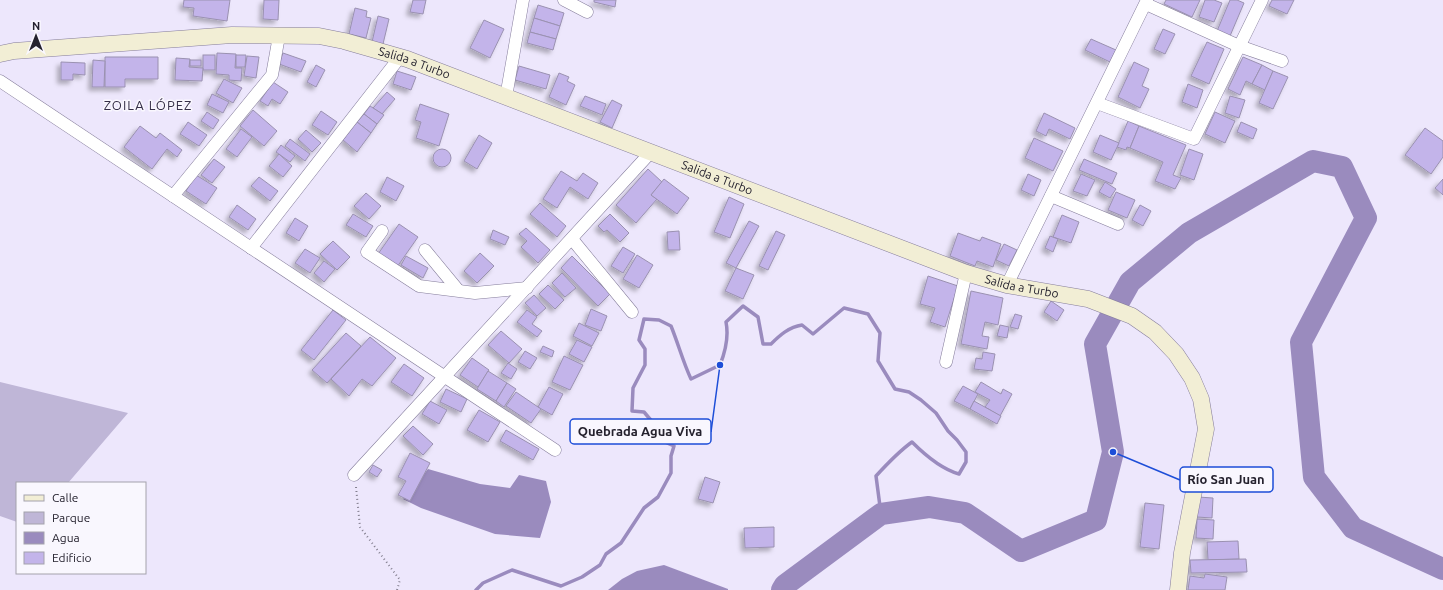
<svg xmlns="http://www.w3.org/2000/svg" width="1443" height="590" font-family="Ubuntu,sans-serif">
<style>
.green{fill:#bfb6d7}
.water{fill:#9a8bbe}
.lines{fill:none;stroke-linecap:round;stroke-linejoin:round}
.stream{stroke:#9a8bbe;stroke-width:3.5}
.river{stroke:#9a8bbe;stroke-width:22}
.building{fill:#c3b4ea;stroke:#9a91b0;filter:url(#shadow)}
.street-casing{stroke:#857d9b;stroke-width:13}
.secondary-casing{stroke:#857d9b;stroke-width:17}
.path{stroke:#837f8f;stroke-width:2;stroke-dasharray:1 3;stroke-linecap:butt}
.street{stroke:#fff;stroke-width:12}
.secondary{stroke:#f2eed5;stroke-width:16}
.labels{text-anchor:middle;stroke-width:3;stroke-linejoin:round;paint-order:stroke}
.street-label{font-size:12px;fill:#25222e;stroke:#f9f7fe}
.neighbourhood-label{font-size:13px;letter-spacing:1px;fill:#352e48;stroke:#f9f7fe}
.leader{fill:none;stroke:#1d4ed8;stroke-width:1.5}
.callout-dot{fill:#1d4ed8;stroke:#f9f7fe;stroke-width:1.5}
.callout{fill:#f9f7fe;stroke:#1d4ed8;stroke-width:1.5}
.callout-label{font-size:13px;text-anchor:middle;font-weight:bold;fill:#25222e}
</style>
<defs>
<filter id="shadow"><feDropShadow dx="-3.5" dy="3.5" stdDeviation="2" flood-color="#0004"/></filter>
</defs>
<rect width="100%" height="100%" fill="#ede7fc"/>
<polygon class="green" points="0,382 128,413 68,483 17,483 17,522 0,516"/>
<g class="water">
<polygon points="428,469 480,484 510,488 519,475 546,481 551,502 540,538 495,534 421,508 403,499"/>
<polygon points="664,565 728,589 728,590 608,590 622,579 637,571"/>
</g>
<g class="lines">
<path class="stream" d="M 476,590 L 483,583 L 512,570 L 561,586 L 582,577 L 600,565 L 606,554 L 621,543 L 644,508 L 658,497 L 671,473 L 671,456 L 674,446 L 651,436 L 655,425 L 644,412 L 632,411 L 633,388 L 645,365 L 645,349 L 639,340 L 644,319 L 659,320 L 671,326 C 678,343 683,362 691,379 L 720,365 C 726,350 729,337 726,322 L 743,306 L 758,317 L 763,344 L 771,344 C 780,335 789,327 802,325 L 813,334 L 844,308 L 868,314 L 880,333 L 878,361 L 895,389 L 909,392 L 921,400 L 936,413 L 948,431 L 957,440 L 966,452 L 966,462 L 959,474 C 941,469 925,455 912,442 C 898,452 887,464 876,476 L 881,514"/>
<polyline class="river" points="782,590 785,585 881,514 929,507 965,513 1021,551 1096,520 1113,452 1095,344 1130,282 1189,233 1313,161 1342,167 1366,218 1301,342 1314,477 1353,528 1443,569"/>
</g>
<g class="building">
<polygon points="184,0 230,0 227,21 193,16 194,8 183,7"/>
<polygon points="264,0 279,0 278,20 263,19"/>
<polygon points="413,0 426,0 423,14 410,12"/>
<polygon points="594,0 616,0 615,7 594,2"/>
<polygon points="1166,0 1200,0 1192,17 1164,4"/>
<polygon points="1205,0 1214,0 1222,3 1214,22 1199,17"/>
<polygon points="1230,0 1237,0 1244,3 1230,36 1217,31"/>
<polygon points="1272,0 1294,0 1287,14 1269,6"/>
<polygon points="538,5 564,13 560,26 534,18"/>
<polygon points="355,8 367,11 366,17 371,18 366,38 349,34"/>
<polygon points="378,16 389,19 383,44 372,42"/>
<polygon points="534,18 560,26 556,39 530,32"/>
<polygon points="484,20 504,29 490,58 470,48"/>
<polygon points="1163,29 1175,34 1165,54 1154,49"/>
<polygon points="530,32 556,39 553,50 527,43"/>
<polygon points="1091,39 1116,50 1110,62 1085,50"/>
<polygon points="1207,42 1224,49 1209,84 1191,76"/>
<polygon points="217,53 236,54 235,68 242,68 241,81 229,80 229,75 216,74"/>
<polygon points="283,53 306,61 301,72 279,64"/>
<rect x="203" y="55" width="12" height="15"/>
<polygon points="236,55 246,55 245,67 236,67"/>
<polygon points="247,56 259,57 256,78 244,76"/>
<polygon points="105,57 158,57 158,79 125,79 125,87 105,87"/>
<polygon points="1243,57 1262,65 1252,84 1246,81 1240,95 1228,89"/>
<polygon points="176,58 190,59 189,67 203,68 202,81 175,80"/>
<polygon points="93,60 105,61 104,87 92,87"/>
<rect x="190" y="60" width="11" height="6"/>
<polygon points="61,62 85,63 85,75 73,74 73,80 61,80"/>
<polygon points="1134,62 1149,69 1142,86 1149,89 1140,108 1118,97"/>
<polygon points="316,65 325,70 316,87 307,82"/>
<polygon points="1262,65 1273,71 1265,90 1252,84"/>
<polygon points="519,66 550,75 546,89 515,80"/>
<polygon points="397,71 416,77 411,90 393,84"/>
<polygon points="1273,71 1288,77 1273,109 1259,103"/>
<polygon points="559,73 569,77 567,81 575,85 566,105 549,97"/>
<polygon points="224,79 242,88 233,103 216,93"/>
<polygon points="273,82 288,92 280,104 272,99 268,106 260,101"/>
<polygon points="1188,84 1203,90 1197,108 1182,102"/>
<polygon points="387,92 395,99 382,114 373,108"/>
<polygon points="212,94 229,102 223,113 207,105"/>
<polygon points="585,96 606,104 602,115 580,106"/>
<polygon points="1230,96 1245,100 1239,118 1225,113"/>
<polygon points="612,100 622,105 612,128 600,122"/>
<polygon points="420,104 449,114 439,146 416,138 421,122 415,120"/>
<polygon points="370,106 384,115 377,124 364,114"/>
<polygon points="253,110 277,131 264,146 240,126"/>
<polygon points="321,111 337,122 328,135 312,125"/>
<polygon points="207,112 219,120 213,129 201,121"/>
<polygon points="1215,112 1235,121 1225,143 1205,134"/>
<polygon points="1044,113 1075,128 1070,139 1049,129 1046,136 1036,131"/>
<polygon points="364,114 377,124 371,133 357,122"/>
<polygon points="1128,121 1139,126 1130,148 1127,147 1126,150 1117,147"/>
<polygon points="188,122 207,135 199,146 180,134"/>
<polygon points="357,122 371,133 357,152 343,140"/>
<polygon points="1241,122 1257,129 1253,139 1237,132"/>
<polygon points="140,126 156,138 160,133 182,150 177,157 167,149 152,169 124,147"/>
<polygon points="1139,126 1186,145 1173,175 1181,178 1175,189 1155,181 1163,162 1130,148"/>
<polygon points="1425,128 1443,141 1443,157 1431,174 1405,155"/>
<polygon points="241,129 252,137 237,157 226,149"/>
<polygon points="306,130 321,143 312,152 298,139"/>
<polygon points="479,135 492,143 477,169 464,161"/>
<polygon points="1100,135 1119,143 1111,160 1093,152"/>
<polygon points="1034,138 1063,151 1053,171 1025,158"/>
<polygon points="290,139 310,154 305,161 285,146"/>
<polygon points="281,145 295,156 290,162 276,152"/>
<circle cx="442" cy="158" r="9"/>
<polygon points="1189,149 1203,154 1194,180 1180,175"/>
<polygon points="279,154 292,166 283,177 269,166"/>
<polygon points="214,159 225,167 212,183 201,175"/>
<polygon points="1084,159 1117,173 1112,184 1079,170"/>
<polygon points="648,169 662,182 651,195 657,199 636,223 616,205"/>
<polygon points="561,171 577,181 583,173 598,183 588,199 570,187 557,208 543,199"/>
<polygon points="1028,174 1041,180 1034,196 1021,190"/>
<polygon points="1081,174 1095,180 1087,196 1073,191"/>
<polygon points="196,175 217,188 206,204 186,191"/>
<polygon points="259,177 278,191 270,201 251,186"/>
<polygon points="387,177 404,186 396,201 380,192"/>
<polygon points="664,179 689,198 677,214 651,195"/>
<polygon points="1443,179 1443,195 1435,188"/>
<polygon points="1105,182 1116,189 1110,198 1099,192"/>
<polygon points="1116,192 1135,200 1127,218 1108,210"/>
<polygon points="366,193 381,206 369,219 354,206"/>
<polygon points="729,197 744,204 730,238 714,232"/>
<polygon points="540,203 566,226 557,237 530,214"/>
<polygon points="237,205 256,219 248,230 229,217"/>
<polygon points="1140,205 1151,211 1143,226 1132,220"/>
<polygon points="353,214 373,226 366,237 346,225"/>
<polygon points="610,214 629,233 620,242 607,230 604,232 598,226"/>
<polygon points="1062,215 1079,222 1071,243 1053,237"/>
<polygon points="295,218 308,226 299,241 286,233"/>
<polygon points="749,221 759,226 736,268 726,263"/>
<polygon points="399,224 418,237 397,267 378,254"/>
<polygon points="526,228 550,250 538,263 521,247 527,241 519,234"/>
<polygon points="493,230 509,237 505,245 490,239"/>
<polygon points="679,231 680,250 668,250 667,232"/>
<polygon points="776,231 785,235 768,270 759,266"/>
<polygon points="958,233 980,241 982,237 1001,244 993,267 977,261 975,266 950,256"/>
<polygon points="1050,236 1058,239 1053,252 1045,248"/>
<polygon points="333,241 350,257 337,270 320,254"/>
<polygon points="1004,244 1017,250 1009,266 996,260"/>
<polygon points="623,247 635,254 623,273 611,266"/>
<polygon points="305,249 320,258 310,273 295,263"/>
<polygon points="480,253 494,266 477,283 464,271"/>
<polygon points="637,255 653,265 639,288 623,279"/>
<polygon points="406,256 428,268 423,278 401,265"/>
<polygon points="572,256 610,294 598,306 561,268"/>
<polygon points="324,261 335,269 324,282 314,273"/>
<polygon points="736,268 754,275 743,299 725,291"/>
<polygon points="562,273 576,288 565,297 552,283"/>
<polygon points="928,276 958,286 945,327 930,322 935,308 920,304"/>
<polygon points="548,285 564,300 555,309 539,294"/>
<polygon points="971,291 1003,298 998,325 985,322 982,336 989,337 987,349 961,344"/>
<polygon points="534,295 546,308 537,316 525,303"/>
<polygon points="1051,301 1064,310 1057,321 1044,312"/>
<polygon points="591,309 607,316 601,331 585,325"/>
<polygon points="333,310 346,320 314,360 301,350"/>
<polygon points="527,310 537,317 532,324 542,331 537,337 517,322"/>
<polygon points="1015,314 1022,316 1018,329 1010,327"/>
<polygon points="579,323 599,333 592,346 573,336"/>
<polygon points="1000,325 1009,327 1007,338 997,336"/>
<polygon points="501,331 522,349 509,363 488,345"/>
<polygon points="346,333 361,346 327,383 312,370"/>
<polygon points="370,337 396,358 372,386 362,379 349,396 331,379"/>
<polygon points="577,340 592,347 584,362 569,354"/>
<polygon points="543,346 554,351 552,357 540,352"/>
<polygon points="525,351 537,358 530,369 518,362"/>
<polygon points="983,352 995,354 992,371 974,369 976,358 982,359"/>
<polygon points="564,356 583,365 570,390 552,382"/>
<polygon points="472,358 489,370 478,387 460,375"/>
<polygon points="508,363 517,369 511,379 501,373"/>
<polygon points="404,364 424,378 412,396 391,382"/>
<polygon points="488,371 507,383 496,401 477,389"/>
<polygon points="981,382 1001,394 1003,389 1012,394 1000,416 985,407 990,400 975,392"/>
<polygon points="507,383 516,389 504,407 496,401"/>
<polygon points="963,386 978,394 970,409 954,401"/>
<polygon points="549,387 563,394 552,415 538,407"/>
<polygon points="446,389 467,399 461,412 440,402"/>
<polygon points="516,392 541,409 531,423 506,406"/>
<polygon points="430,401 447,410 439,424 422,414"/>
<polygon points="974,401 1001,416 997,424 970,409"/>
<polygon points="479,410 500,422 488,442 467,430"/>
<polygon points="413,426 433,444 423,455 403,436"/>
<polygon points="506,430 539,449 533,460 500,441"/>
<polygon points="410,453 430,463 410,501 398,495 406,481 398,477"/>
<polygon points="373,465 382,470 377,477 369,472"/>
<polygon points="705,477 720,482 713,503 698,499"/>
<polygon points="1198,497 1213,498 1212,518 1197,517"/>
<polygon points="1145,503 1164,505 1159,549 1140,547"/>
<polygon points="1197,519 1214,520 1213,539 1196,538"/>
<polygon points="774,527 774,547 745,548 744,528"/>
<polygon points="1238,541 1239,559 1208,560 1207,542"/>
<polygon points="1246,559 1247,572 1191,573 1190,560"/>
<polygon points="1205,574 1227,577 1225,590 1188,590 1190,576 1204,578"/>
</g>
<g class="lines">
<defs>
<g id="street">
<polyline points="564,0 587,12"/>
<polyline points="1146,4 1239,46 1282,61"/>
<polyline points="0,81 555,450"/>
<polyline points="506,97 523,0"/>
<polyline points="1097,103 1194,139 1262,0"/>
<polyline points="173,196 272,75 279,36"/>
<polyline points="1051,196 1118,224"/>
<polyline points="382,231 367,252 419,286 475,293 527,288"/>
<polyline points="572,239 632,312"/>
<polyline points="251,248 400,57"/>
<polyline points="425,250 458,290"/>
<polyline points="1007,285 1147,0"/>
<polyline points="946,362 966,273"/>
<polyline points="354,475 651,152"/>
</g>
<g id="secondary">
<path id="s1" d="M 0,54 L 14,51 L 232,35 L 319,36 L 344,41 L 407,59 L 966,273 L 1007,285 L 1088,299 L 1132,316 L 1155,332 L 1176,354 L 1192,378 L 1201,399 L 1206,429 L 1182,553 L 1178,590"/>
</g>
</defs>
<use href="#street" class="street-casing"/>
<use href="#secondary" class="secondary-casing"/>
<polyline class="path" points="356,487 360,527 400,580 397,590"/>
<use href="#street" class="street"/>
<use href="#secondary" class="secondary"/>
</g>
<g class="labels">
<g class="street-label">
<text dy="4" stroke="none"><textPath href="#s1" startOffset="419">Salida a Turbo</textPath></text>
<text dy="4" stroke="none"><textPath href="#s1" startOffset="743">Salida a Turbo</textPath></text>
<text dy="4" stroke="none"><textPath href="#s1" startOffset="1067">Salida a Turbo</textPath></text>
</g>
<g class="neighbourhood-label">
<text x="148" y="110">ZOILA LÓPEZ</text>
</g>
</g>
<path class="leader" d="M720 365L711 432M1113 452L1180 480"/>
<g class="callout-dot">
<circle cx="720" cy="365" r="4"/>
<circle cx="1113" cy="452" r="4"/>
</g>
<g class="callout">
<rect x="570" y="419" width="141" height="25" rx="4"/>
<rect x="1180" y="467" width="93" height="25" rx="4"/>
</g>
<g class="callout-label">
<text x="640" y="436">Quebrada Agua Viva</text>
<text x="1226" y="484">Río San Juan</text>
</g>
<rect x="16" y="482" width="130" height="92" fill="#f9f7fe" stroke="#a4a2ab"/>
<rect x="24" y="495" width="20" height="6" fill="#f2eed5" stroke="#a4a2ab"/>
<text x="52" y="502" font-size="12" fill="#25222e">Calle</text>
<rect x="24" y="512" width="20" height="12" fill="#bfb6d7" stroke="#a4a2ab"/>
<text x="52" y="522" font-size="12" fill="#25222e">Parque</text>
<rect x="24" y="532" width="20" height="12" fill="#9a8bbe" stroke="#a4a2ab"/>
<text x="52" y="542" font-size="12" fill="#25222e">Agua</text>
<rect x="24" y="552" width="20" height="12" fill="#c3b4ea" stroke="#a4a2ab"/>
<text x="52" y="562" font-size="12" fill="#25222e">Edificio</text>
<g transform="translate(36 36)" stroke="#f9f7fe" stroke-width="3" paint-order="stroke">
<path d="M0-3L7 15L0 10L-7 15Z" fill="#25222e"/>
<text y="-6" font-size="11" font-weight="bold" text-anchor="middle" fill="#25222e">N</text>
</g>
</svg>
